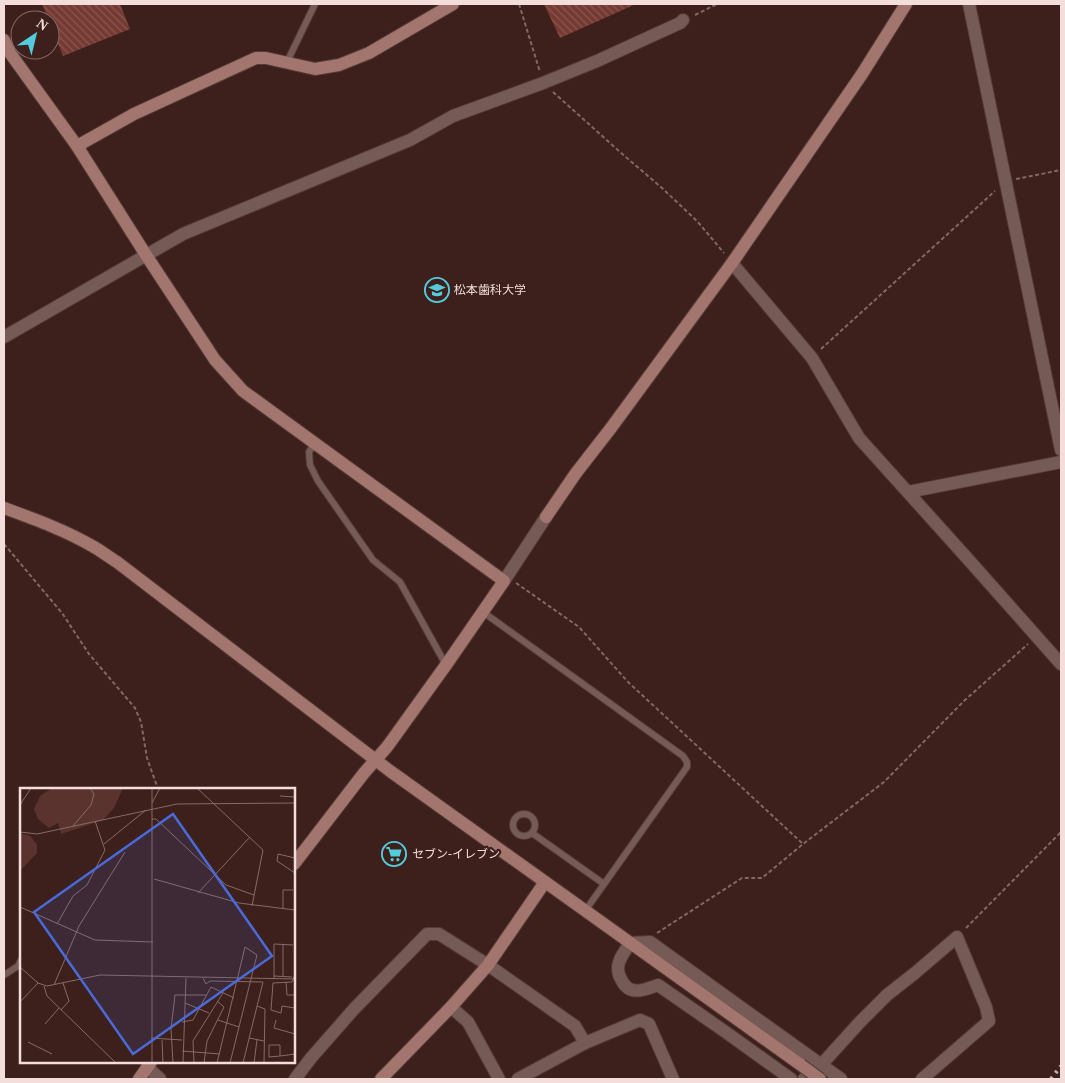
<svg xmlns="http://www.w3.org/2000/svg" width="1065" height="1083" font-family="'Times New Roman','Noto Sans JP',serif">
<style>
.building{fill:url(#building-back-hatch)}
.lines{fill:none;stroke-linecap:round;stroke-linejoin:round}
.lane-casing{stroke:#563a36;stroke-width:8}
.street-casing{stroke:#563a36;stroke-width:14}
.secondary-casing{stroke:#563a36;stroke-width:14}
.path{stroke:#826864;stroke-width:2;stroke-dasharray:4 2.5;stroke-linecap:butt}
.lane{stroke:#765a56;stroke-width:6}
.street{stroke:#765a56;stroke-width:12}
.secondary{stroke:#a2756f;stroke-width:12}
.rail{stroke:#c2aaa7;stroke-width:4;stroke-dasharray:2.5 5;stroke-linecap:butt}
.secondary-bridge-casing{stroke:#563a36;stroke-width:14;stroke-linecap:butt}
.secondary-bridge{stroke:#a2756f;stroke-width:12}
.labels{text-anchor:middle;stroke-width:4.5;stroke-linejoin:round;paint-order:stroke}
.poi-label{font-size:12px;fill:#f3dedb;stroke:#3d1f1b;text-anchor:start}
.inset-road{fill:none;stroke:#866b68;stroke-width:1}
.view{fill:#486bd9;fill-opacity:0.15;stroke:#486bd9;stroke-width:2.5}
.inset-edge{fill:none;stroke:#f3dedb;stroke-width:2.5}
</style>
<defs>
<pattern id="building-back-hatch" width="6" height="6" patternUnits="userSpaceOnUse" patternTransform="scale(1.25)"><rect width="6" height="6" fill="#753a33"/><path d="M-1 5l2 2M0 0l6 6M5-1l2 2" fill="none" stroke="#895650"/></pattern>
</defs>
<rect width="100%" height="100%" fill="#3d1f1b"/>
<g class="building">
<polygon points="42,4 120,4 130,29 63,56 50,23 50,20 49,20"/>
<polygon points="544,4 636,4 560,38"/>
</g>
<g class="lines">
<defs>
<g id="lane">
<polyline points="287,62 315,4"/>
<polyline points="315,443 309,452 310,465 318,481 373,560 400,582 446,665"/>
<polyline points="483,612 683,756 687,762 687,767 585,911"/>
<circle cx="524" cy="825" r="11"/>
<polyline points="532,833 604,884"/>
<polyline points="4,975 18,966 21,960"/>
</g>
<g id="street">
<polyline points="969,4 1061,450"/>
<polyline points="732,263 812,358 859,438 967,558 1061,664"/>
<polyline points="4,337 183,234 410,140 453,116 543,83 597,61 680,23 683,20"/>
<polyline points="908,492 1061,462"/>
<polyline points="504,581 546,517"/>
<polyline points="451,1007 468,1022 499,1079"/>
<polyline points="147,1067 160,1079"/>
<polyline points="295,1079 311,1058 354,1009 427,934 439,934 488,965 575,1026 585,1043"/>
<polyline points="518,1079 585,1043 640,1020 649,1024 673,1079"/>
<path d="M 791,1079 L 727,1033 L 658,985 C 644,990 629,997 621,979 C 619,976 618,971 618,968 C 618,959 626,950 630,943 L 650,942 L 841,1079"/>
<polyline points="804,1079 821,1065 860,1022 887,995 915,973 957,937 986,1007 989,1021 922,1079"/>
</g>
<g id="secondary">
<polyline points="4,40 10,53 77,146 146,255 215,360 243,391 504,581 446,665 387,747 364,773 294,864"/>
<polyline points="77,146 134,114 256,58 266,58 315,69 339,65 369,53 453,4"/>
<path d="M 4,508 C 34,519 65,530 94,547 C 101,551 109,557 117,562 L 390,771 L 801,1065"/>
<polyline points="546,517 576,473 611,428 732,263 862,74 906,4"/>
<polyline points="139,1079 151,1062"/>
<polyline points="381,1079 451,1007 488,965 545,882"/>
</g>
</defs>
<use href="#lane" class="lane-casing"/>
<use href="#street" class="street-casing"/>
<use href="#secondary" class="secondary-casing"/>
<g class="path">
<polyline points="519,4 540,72"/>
<polyline points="695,15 717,4"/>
<polyline points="553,92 620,152 662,188 697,221 724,253"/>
<polyline points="1016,179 1061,170"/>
<polyline points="821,349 995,191"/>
<polyline points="4,544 62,613 89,654 135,708 141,722 147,758 158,789"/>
<polyline points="516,583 579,627 628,682 803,844"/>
<polyline points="966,928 1061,832"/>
<polyline points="657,933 742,878 762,878 803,844 884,782 965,700 1028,644"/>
</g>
<use href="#lane" class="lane"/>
<use href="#street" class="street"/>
<use href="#secondary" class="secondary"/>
<polyline class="rail" points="1051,1079 1061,1066"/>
<defs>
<polyline id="secondary-bridge" points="801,1065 820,1079"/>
</defs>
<use href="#secondary-bridge" class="secondary-bridge-casing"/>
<use href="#secondary-bridge" class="secondary-bridge"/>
</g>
<defs>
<symbol id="university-ring" viewBox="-11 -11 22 22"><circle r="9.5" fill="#3d1f1b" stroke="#53cbdb" stroke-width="1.5"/><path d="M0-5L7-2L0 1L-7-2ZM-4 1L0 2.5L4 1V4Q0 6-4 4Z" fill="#53cbdb"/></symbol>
<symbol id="supermarket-ring" viewBox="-11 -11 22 22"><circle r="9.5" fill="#3d1f1b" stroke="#53cbdb" stroke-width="1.5"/><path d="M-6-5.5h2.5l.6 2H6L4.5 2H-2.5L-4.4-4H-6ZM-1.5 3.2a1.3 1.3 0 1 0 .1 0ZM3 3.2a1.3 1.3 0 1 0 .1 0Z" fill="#53cbdb"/></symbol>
</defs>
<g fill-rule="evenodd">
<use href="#university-ring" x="423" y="276" width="28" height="28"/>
<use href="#supermarket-ring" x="380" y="840" width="28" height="28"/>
</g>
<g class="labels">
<g class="poi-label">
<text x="454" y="294">松本歯科大学</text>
<text x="412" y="858">セブン-イレブン</text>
</g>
</g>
<g transform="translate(20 788)">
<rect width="275" height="275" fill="#3d1f1b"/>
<path d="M 60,0 L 103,0 L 94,20 L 83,32 L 41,46 L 38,33 Z" fill="#5b332e"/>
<path d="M 32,0 L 68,0 L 70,12 L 66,19 L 29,40 L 18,31 L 14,21 L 20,8 ZM 0,45 L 10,48 L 17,56 L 17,65 L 0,83 Z" fill="#5b332e"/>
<path class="inset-road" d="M 132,0 L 132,275M 177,0 L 243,62 L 232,118M 260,8 L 275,9M 132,15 L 140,0M 0,17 L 11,0M 132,31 L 136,31 L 206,97 L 234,107M 53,38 L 71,17 L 74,6 L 70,0M 0,44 L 17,46 L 157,16 L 275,15M 84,56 L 126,22M 275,70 L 258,66 L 257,73 L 275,85M 134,91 L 219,115 L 275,122M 178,105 L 230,49M 0,119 L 75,152 L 133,154M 263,121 L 263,102 L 273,102M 37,136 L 53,108 L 67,97 L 85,62 L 75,33M 0,179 L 18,195 L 27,198 L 80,187 L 275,191M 275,186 L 272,194 L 253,195 L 251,222 L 261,225 L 262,218 L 275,220M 254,188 L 272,189M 263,188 L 263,156M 183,190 L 186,196 L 190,193 L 243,194 L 223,275M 254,191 L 254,156 L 273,157M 266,194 L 267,207 L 275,207M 34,197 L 59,138 L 105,64M 24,198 L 27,208 L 96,275M 0,214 L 18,195M 165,215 L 189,225M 237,218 L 245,221 L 244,275M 41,222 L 49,213 L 43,195M 198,232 L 219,239M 256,232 L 254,240 L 275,246M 162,234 L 173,232 L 191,199 L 214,210M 25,236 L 39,220M 131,250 L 162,252M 229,250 L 244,253M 142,252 L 143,275M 8,254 L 32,266M 162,263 L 200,266M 260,268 L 260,257 L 249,257 L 249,269 L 260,268 L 275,266M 153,275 L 151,241 L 155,207 L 186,207M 163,275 L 166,190M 174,275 L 173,253 L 203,205M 184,275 L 187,253 L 204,219 L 197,213M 197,275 L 225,159 L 237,167 L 210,275M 234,275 L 237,252"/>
<path class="view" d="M 153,26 L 252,168 L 113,266 L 14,124 Z"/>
<rect width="275" height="275" class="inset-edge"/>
</g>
<rect width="1065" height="1083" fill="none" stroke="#f3dedb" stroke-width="10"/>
<g transform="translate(35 35) rotate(35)"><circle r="24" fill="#3d1f1b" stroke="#866b68"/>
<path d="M0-4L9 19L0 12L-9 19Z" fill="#53cbdb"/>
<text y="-8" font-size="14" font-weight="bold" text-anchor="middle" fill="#f3dedb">N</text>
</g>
</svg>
